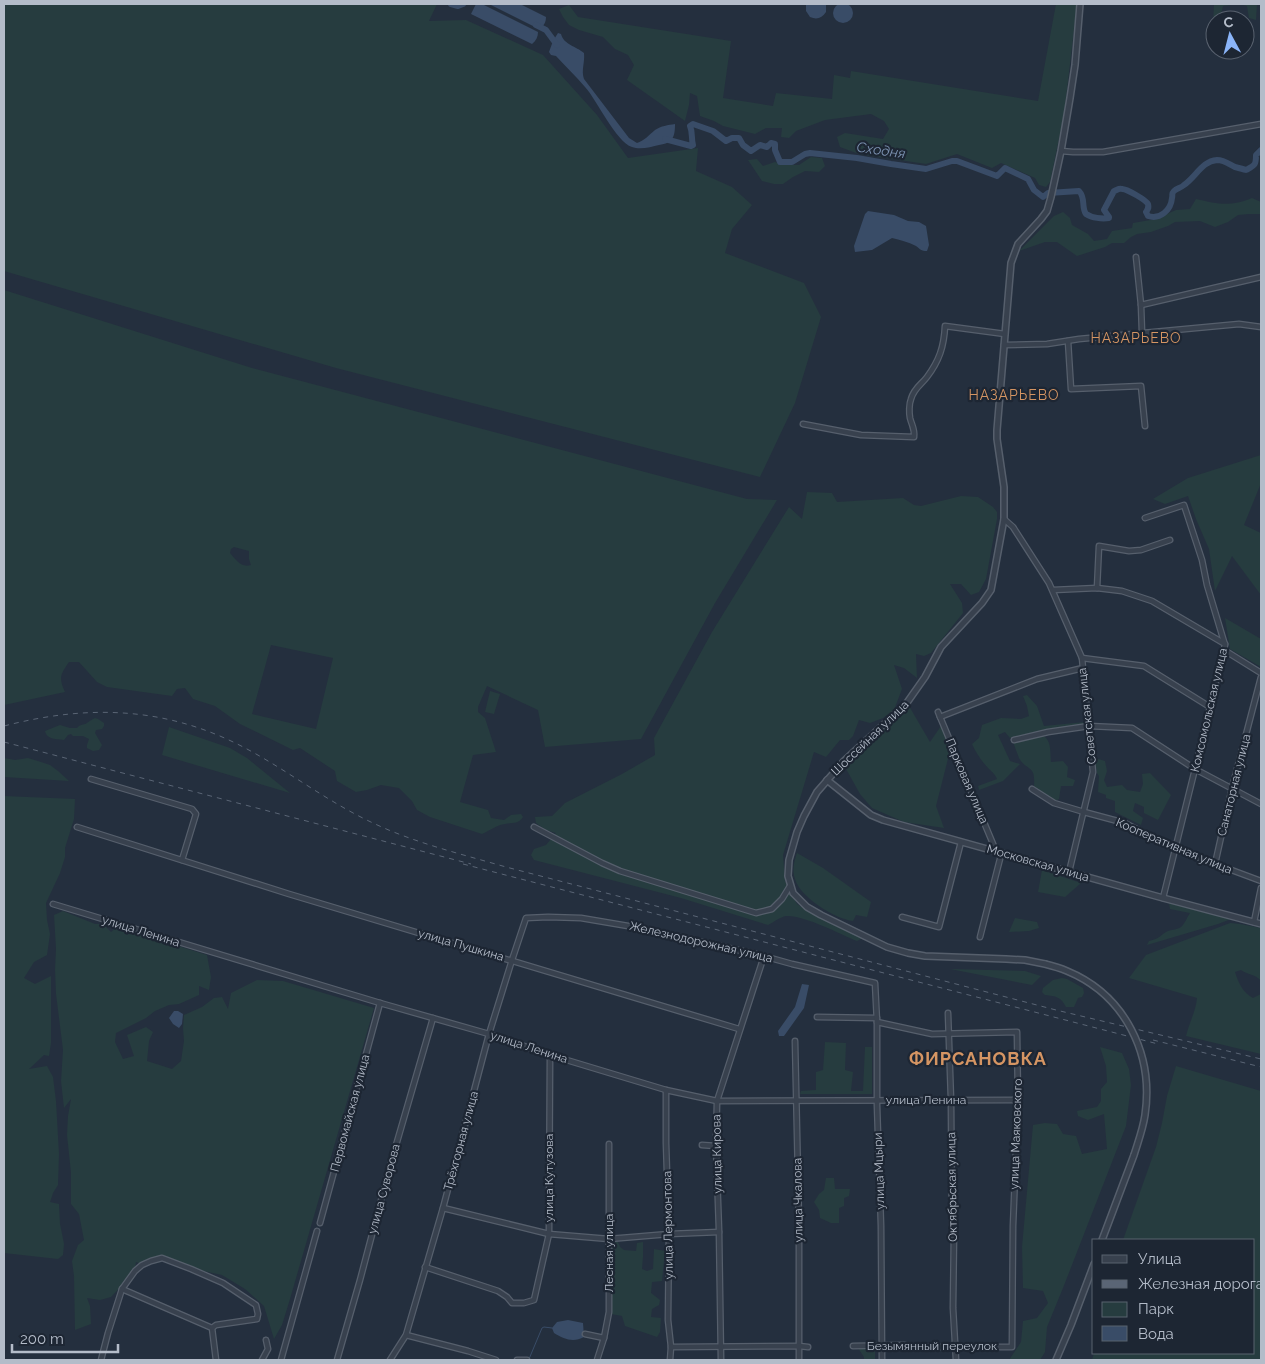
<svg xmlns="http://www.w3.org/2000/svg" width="1265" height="1364" font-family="Raleway,sans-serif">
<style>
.green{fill:#263c3f;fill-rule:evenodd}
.water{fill:#394c67}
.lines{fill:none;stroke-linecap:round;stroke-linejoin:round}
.stream{stroke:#394c67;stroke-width:1}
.river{stroke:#394c67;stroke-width:6}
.minor-casing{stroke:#565f6c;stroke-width:7}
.tertiary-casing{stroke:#565f6c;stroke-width:8}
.minor{stroke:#38414e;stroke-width:4.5}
.tertiary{stroke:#38414e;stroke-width:5}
.rail{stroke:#5a6575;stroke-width:1;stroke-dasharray:5 5;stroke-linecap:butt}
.tertiary-bridge-casing{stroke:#565f6c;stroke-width:8;stroke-linecap:butt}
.tertiary-bridge{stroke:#38414e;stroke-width:5}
.labels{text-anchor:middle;stroke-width:4.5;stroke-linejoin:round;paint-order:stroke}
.street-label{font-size:12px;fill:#b4bcc9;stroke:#1d2633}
.water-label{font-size:14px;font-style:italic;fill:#7c92b1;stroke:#1d2633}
.neighbourhood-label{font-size:14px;letter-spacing:1px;fill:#d59563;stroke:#1d2633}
.district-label{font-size:18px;font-weight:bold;letter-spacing:1px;fill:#d59563;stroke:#1d2633}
</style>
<rect width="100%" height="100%" fill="#242f3e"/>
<g class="green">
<polygon points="4,4 437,4 429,21 466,20 543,55 597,115 628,158 698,148 696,171 732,187 752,205 732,229 725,253 804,283 821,317 795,403 760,477 336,368 4,271"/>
<polygon points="1056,4 1077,4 1064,115 1050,182 1046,187 1039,185 1035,178 1001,163 992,168 957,154 926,164 859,154 840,147 837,137 845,133 883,139 889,129 884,121 871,114 825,120 796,131 789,138 781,137 782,128 766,128 755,134 723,126 714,121 700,116 697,96 690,93 689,105 685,121 627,80 634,65 628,55 615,49 603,37 579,30 569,25 563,17 559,9 569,5 578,17 731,41 723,98 773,106 776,93 832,99 834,75 850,78 851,71 1038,101"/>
<polygon points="1214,4 1257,4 1256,20 1249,18 1247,6 1239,4 1223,6 1220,19 1215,20 1215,23 1213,25"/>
<polygon points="811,157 822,158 825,166 819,172 805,171 793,177 783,184 774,184 762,181 748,160 757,159 763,166 775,162 787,165 799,165"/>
<path d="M 1252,198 L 1261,202 L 1261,214 L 1249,214 L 1238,215 L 1228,222 L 1215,227 L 1200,221 L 1175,222 L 1168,226 L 1151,232 L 1137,234 L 1131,237 L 1124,243 L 1112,243 L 1105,247 L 1077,256 L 1057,242 L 1045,242 L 1019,251 L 1054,216 L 1063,212 L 1070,218 L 1072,225 L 1088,234 L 1094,241 L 1107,239 L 1112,231 L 1132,228 L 1133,223 L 1156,219 L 1176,210 L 1190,209 L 1196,199 C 1218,204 1230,207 1252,198 Z"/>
<path d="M 4,290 L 252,368 L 747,499 L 777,500 L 715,603 L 641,739 L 545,747 L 538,710 L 487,686 L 478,707 L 478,712 L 485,718 L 496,752 L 473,755 L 460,802 L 488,810 L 491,818 L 504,820 L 511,815 L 521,814 L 523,817 C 518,825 512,822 505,824 C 497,825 489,831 482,834 L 430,817 L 417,810 L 412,801 L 399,788 L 381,785 L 367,790 L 356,792 L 337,781 L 335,771 L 300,748 L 293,750 L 240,724 L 215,706 L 193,699 L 185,688 L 177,689 L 172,696 L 107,687 L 97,682 L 79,662 L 69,662 C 61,674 58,677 65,692 L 4,705 ZM 234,547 L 249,551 L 249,559 L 251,565 C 241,568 236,560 230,553 L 231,549 ZM 271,645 L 333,658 L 316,729 L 252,714 Z"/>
<polygon points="1261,455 1261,483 1244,525 1261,533 1261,595 1232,556 1215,591 1209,549 1196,519 1188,496 1165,504 1153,499 1188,478"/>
<path d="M 807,492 L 832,493 L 837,502 L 903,498 L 914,505 L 921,506 L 961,496 L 978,497 L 993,507 L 997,512 L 997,519 L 986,579 L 979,592 L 971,595 L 961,584 L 950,584 L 962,603 L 963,613 L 931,653 L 924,656 L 916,654 L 917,678 L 904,668 L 894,665 L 902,689 L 894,710 L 883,718 L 870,723 L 859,720 L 853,736 L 849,740 L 840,740 L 826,757 L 814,752 L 783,855 L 785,881 L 797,904 L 809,912 L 863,938 L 857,941 C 840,934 804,915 786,916 C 780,917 774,922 768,925 L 681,898 L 534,860 L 531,855 L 534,849 L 546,845 L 556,833 L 546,830 L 536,823 L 535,817 L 552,816 L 565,803 L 622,774 L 655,755 L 654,738 L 712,632 L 789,507 L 802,519 Z"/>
<polygon points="1225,618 1261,639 1261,667 1230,649"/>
<polygon points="490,691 500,694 494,714 485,712"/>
<path d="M 1027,695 L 1037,706 L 1044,726 L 1085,722 L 1086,725 L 1044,730 L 1010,738 L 1005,732 L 998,735 L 1010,761 L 1020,764 L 1003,781 L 979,790 L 978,786 L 997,779 C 995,774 993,773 989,769 C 982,762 976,753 972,744 L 979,738 L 982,725 L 1001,718 L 1021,719 L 1029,716 L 1027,706 L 1023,696 Z"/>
<polygon points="909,706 930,742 941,726 951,747 936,806 944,828 904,822 872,808 860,794 845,767"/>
<path d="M 95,718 L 98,719 L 104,723 L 104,726 L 102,729 L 96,730 L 95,733 L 102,745 L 99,750 L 93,751 L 87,748 L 87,745 L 89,739 L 83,736 L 73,736 L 71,734 L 68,735 L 64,740 C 57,739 47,740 45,731 L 60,725 L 70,728 L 77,728 C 80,724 84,725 87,723 C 90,721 91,720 95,718 Z"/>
<polygon points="169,727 230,748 247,758 290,793 162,755"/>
<path d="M 1042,735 C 1052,740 1050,752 1051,762 L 1063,761 L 1068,767 L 1067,777 L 1075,780 L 1073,786 L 1061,786 L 1059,799 L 1055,801 L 1034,786 C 1036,764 1026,771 1019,758 C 1017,753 1015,747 1013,742 Z"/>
<polygon points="4,758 15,760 28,758 41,762 50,765 58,771 69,781 4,777"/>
<polygon points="1095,758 1105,761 1107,771 1104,780 1107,787 1122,785 1127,790 1140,792 1143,784 1142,774 1150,773 1171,795 1158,820 1144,813 1144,807 1135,803 1133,811 1143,818 1141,825 1115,812 1115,801 1106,798 1106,795 1098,792 1099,776 1097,773"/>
<polygon points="4,796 75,799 74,819 65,848 65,857 60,873 46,903 47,920 50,934 47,955 34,962 24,978 35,984 51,976 51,1043 49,1056 44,1055 29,1069 47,1066 53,1077 56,1101 59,1154 58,1185 53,1193 50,1202 59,1204 60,1224 64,1244 63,1255 58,1259 4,1253"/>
<path d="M 797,853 L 823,868 L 871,902 L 867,917 L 856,915 L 853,921 C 835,919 800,897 795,879 C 792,870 794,862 797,853 Z"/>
<polygon points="1042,870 1081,883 1065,897 1038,892"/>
<path d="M 1169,903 L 1231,919 L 1218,924 L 1147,945 L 1149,941 C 1160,939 1161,934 1168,931 C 1173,929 1177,930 1181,927 C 1185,924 1187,917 1190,913 L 1170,909 Z"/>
<polygon points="63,911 95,924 103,924 111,932 117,927 207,955 211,977 209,990 199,986 199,995 179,1004 169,1005 155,1011 146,1018 116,1033 115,1042 123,1059 134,1056 127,1035 146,1027 153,1032 149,1041 147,1061 172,1069 181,1061 184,1041 183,1028 184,1015 202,1007 214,998 222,997 228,1009 231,993 257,980 283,981 374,1008 290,1299 282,1325 274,1339 264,1306 245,1289 222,1275 199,1270 162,1255 158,1263 144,1265 136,1262 135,1269 131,1276 111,1297 100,1300 87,1298 90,1306 91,1324 75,1330 74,1276 72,1261 78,1245 84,1240 79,1214 71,1204 71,1173 67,1135 68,1116 71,1099 64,1108 61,1081 63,1050 56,994 55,970 56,949 54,915"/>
<polygon points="1015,918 1037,922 1039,928 1029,931 1009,932"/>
<path d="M 1230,923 L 1240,924 L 1261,928 L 1261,981 C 1256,974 1247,975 1241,970 L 1235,972 C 1238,982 1243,993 1253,998 L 1261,994 L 1261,1054 L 1186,1036 C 1189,1023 1196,1011 1197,998 L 1129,978 L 1146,955 Z"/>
<polygon points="950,969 1025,971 1041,976 1032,985"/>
<path d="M 1062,978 L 1067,979 L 1083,988 L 1084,993 L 1082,997 L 1078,998 L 1074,1007 L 1066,1007 C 1061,997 1056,996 1045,995 L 1042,992 L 1043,988 L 1053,980 Z"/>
<polygon points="825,1042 846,1043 845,1070 853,1072 851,1091 863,1091 865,1047 872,1047 872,1094 800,1094 801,1091 816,1090 816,1072 823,1070"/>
<polygon points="1100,1047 1122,1053 1129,1069 1131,1085 1126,1126 1063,1288 1047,1327 1045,1352 1040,1360 988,1360 1009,1360 1021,1342 1023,1321 1037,1318 1048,1303 1043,1291 1023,1288 1022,1247 1033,1125 1045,1123 1057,1124 1063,1134 1076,1136 1082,1154 1107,1149 1104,1114 1088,1120 1078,1116 1077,1111 1097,1107 1101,1101 1101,1089 1107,1082 1106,1066"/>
<polygon points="1176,1066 1261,1091 1261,1360 1092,1360 1094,1353 1254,1353 1254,1240 1123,1240 1156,1147 1162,1123 1167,1096"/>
<polygon points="826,1178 834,1178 835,1189 850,1189 849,1196 844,1198 844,1206 839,1208 839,1223 831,1223 820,1218 819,1210 814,1202 819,1194 824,1190"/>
<polygon points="611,1242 618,1242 620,1247 624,1250 636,1251 637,1243 643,1242 643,1257 642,1269 647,1271 653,1269 654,1249 665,1251 662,1281 652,1282 651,1293 660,1300 659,1305 652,1309 651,1317 661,1318 660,1332 657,1337 625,1326 622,1316 611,1314"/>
<polygon points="858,1348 875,1348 875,1360 864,1360 864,1357"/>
</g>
<g class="water">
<circle cx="843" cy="13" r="10"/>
<path d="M 476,4 L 482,4 L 538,32 C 538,37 536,41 532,44 L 471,14 Z"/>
<path d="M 489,4 L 520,4 L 546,17 C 546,22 544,26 539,29 Z"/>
<path d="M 806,4 L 826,4 L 826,12 C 822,18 817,20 810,17 L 806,11 Z"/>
<path d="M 558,33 L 561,34 C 564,45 576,46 584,53 C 585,63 581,70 584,79 L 629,138 L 637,143 C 644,141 649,135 655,130 C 661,126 668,125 675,124 C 675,137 673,143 659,145 C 651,147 640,150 632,147 C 616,142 597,100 585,87 C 576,76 565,66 556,56 L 551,55 L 549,52 L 553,41 Z"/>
<path d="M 868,211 L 894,215 L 908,221 L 919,222 L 926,226 L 929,245 L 927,251 C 921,251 920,249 916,246 C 908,242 900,240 892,238 L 872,250 L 855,252 L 854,246 L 865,214 Z"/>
<polygon points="802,984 809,985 804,1008 784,1036 779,1036 778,1031 795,1007"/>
<polygon points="174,1011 178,1011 183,1014 182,1024 179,1028 173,1024 169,1018"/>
<path d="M 568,1320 L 583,1323 L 584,1337 C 573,1343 564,1339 554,1333 L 552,1328 L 557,1322 Z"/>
</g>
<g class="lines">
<polyline class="stream" points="529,1359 542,1328 544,1327 552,1328"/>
<g class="river">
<polyline points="451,4 458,6 463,4"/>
<polyline points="536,25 546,30 557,45"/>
<path d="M 665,139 L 691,146 L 693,145 C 691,138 693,133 690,126 L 693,124 L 713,131 L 726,141 L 732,138 L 739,138 L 743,145 L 751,151 L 760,145 L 767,147 L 771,143 L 775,144 L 775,150 L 780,162 L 792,162 L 805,154 L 810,153 L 857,158 L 891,164 L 926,169 L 952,161 L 957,161 L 997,176 L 1005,168 L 1028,179 L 1034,190 L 1043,197 L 1048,193 L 1079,191 C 1086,198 1081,207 1086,214 C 1092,218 1102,219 1109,218 L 1109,217 L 1104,210 L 1114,191 C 1117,190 1119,188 1122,189 C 1127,189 1146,200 1148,204 C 1149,208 1148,209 1146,212 L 1148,216 C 1160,220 1171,210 1172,198 C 1173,194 1171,194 1174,191 C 1177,188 1181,188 1184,185 C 1196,177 1202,161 1217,160 C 1224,160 1229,164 1235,167 C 1239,168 1243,169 1246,170 C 1255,165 1256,165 1256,155 L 1261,150"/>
</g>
<defs>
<g id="minor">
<polyline points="1061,151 1073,152 1103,152 1261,124"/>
<polyline points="1136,257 1141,305 1142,333"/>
<polyline points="1141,305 1261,277"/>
<polyline points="1068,341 1071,389 1141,386 1145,426"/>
<polyline points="1004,345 1047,344 1079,339 1239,324 1261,327"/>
<path d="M 803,424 L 861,435 L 914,437 C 915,429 912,426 910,418 C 909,413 909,404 911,399 C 914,388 921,385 927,377 C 939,361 944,347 945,326 L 1005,334"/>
<polyline points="1145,518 1184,505 1202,560 1207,585 1225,645 1195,769 1163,898"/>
<polyline points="1004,519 1013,527 1049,583 1082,658 1093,772 1069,872"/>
<polyline points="1097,588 1099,546 1129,551 1141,550 1170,540"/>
<polyline points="1053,590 1097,588 1122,591 1152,601 1225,644"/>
<polyline points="1224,650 1261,673"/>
<polyline points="1082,658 1144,666 1210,707"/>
<polyline points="938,712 996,851"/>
<polyline points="940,717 1037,679 1083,668"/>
<polyline points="1014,740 1048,732 1089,726 1132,728 1195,769 1261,804"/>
<polyline points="91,779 192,809 196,814 182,860"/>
<polyline points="1032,789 1054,803 1084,812 1125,823 1175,849 1261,881"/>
<polyline points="77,827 289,894 739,1029"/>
<polyline points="534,827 602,863 620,871 756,913 772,909 782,899 790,886"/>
<polyline points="1215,864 1232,788 1261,677"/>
<polyline points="53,904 380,1003 489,1034 550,1055 666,1090 717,1101 1018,1100"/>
<polyline points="902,917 939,927 961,842"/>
<polyline points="1254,922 1261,888"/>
<polyline points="980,937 1001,855 1002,853"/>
<polyline points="948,1013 951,1100 952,1226 954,1232 953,1308 956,1360"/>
<polyline points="817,1017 877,1018"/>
<polyline points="795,1041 799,1223 799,1360"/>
<polyline points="666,1090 666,1143 669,1234 668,1320 671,1347 670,1360"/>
<polyline points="702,1145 716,1146"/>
<polyline points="443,1208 549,1234 609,1239 669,1234 719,1232"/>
<polyline points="320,1223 380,1003"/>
<polyline points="425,1267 498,1291 507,1297 512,1303 524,1303 534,1300 549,1234 550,1055"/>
<polyline points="122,1289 212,1328 216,1360"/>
<polyline points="585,1334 604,1338"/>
<polyline points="406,1335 468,1351 496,1360"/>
<polyline points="853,1346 903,1345 921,1347 1012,1347 1013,1226 1018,1100 1017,1032 932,1034 877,1022"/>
<polyline points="671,1347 799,1346 808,1347"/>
<polyline points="101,1360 108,1333 122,1289 135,1271 142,1265 151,1261 162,1258 191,1269 223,1283 256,1305 258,1314 257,1319 216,1325 212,1328"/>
<polyline points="262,1360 268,1349 266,1340"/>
<polyline points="281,1360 317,1231"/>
<polyline points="337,1360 360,1280 392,1159 433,1018"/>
<polyline points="390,1360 406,1335 443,1208 489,1034 512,960 526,918 548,917 581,918 634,927 756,954 792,964 875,983 877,1022 877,1105 881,1226 882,1360"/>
<polyline points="517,1360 527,1360"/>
<polyline points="597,1360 604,1338 609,1312 609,1144"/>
<polyline points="721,1360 719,1230 716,1146 717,1101 764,956"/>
</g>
<g id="tertiary">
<polyline points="827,780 871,815 883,820 1163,898 1261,924"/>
<polyline points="1045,964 1025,960 1006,959 925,956 908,953 887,947 821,915 807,907 793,893 788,876 789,860 797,832 804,816 817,792 844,761 906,704 925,677 941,647 982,603 991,590 1004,519 1004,487 997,439 997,430 1011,263 1018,244 1041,219 1047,211 1051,197 1061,151 1070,98 1075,65 1080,4"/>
<polyline points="1102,1240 1134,1155"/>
<polyline points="1056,1360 1071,1325 1094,1264"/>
</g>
</defs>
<use href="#minor" class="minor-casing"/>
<use href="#tertiary" class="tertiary-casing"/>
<use href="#minor" class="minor"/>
<use href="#tertiary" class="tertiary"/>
<g class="rail">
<path d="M 4,726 C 93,703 174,707 256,754 C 295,776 332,804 373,823 C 415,843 461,854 506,867 L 1056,1010 L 1261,1059"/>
<polyline points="4,742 471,864"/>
<polyline points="463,864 1158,1044"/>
<polyline points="1153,1040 1261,1067"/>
</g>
<defs>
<path id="tertiary-bridge" d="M 1045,964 C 1053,966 1060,968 1067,971 C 1125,995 1154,1054 1145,1115 C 1143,1129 1138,1142 1134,1155"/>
</defs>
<use href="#tertiary-bridge" class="tertiary-bridge-casing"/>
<use href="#tertiary-bridge" class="tertiary-bridge"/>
</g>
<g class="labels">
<g class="street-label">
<text transform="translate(1209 710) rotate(-77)" y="4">Комсомольская улица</text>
<text transform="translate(1087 716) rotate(-96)" y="4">Советская улица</text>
<text transform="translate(870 738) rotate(-44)" y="4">Шоссейная улица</text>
<text transform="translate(967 781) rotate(67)" y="4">Парковая улица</text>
<text transform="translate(1234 785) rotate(-76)" y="4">Санаторная улица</text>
<text transform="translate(1174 846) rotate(23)" y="4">Кооперативная улица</text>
<text transform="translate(1038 863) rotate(16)" y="4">Московская улица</text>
<text transform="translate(141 931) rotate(17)" y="4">улица Ленина</text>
<text transform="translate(701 942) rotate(13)" y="4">Железнодорожная улица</text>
<text transform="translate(461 945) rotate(16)" y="4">улица Пушкина</text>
<text transform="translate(529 1047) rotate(18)" y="4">улица Ленина</text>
<text x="926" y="1104">улица Ленина</text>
<text transform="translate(350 1113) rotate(-75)" y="4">Первомайская улица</text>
<text transform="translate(1016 1134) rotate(-88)" y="4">улица Маяковского</text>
<text transform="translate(461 1141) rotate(-75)" y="4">Трёхгорная улица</text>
<text transform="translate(717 1154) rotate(-91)" y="4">улица Кирова</text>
<text transform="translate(879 1171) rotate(-92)" y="4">улица Мцыри</text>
<text transform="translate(549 1178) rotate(-90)" y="4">улица Кутузова</text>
<text transform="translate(952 1187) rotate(-91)" y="4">Октябрьская улица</text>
<text transform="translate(384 1189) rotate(-75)" y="4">улица Суворова</text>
<text transform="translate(798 1200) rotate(-91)" y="4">улица Чкалова</text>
<text transform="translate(668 1225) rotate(-91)" y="4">улица Лермонтова</text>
<text transform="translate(609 1253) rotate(-90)" y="4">Лесная улица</text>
<text x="932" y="1350">Безымянный переулок</text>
</g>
<g class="water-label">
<text transform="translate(881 150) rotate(8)" y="5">Сходня</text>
</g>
<g class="neighbourhood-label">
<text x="1136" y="343">НАЗАРЬЕВО</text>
<text x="1014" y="400">НАЗАРЬЕВО</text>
</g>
<g class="district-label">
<text x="978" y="1065">ФИРСАНОВКА</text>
</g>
</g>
<rect width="1265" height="1364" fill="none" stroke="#b4bcc9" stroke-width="10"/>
<rect x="1092" y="1239" width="162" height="115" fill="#1d2633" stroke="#59626f"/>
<rect x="1102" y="1255" width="25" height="8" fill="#38414e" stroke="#59626f"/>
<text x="1138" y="1264" font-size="15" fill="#b4bcc9">Улица</text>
<rect x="1102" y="1280" width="25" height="8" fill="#5a6575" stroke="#59626f"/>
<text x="1138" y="1289" font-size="15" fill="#b4bcc9">Железная дорога</text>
<rect x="1102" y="1302" width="25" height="15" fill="#263c3f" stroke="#59626f"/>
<text x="1138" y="1314" font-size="15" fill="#b4bcc9">Парк</text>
<rect x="1102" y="1326" width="25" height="15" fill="#394c67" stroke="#59626f"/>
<text x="1138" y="1339" font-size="15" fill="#b4bcc9">Вода</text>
<g transform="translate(1230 35) rotate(353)"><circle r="24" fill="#1d2633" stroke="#59626f"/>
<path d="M0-4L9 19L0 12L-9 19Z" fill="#8ab4f8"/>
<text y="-8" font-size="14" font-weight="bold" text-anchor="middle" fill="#b4bcc9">С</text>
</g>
<path d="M12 1344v8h106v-8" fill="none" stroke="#b4bcc9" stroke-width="2.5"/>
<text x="20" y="1344" font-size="15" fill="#b4bcc9" stroke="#1d2633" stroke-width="4" paint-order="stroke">200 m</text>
</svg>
